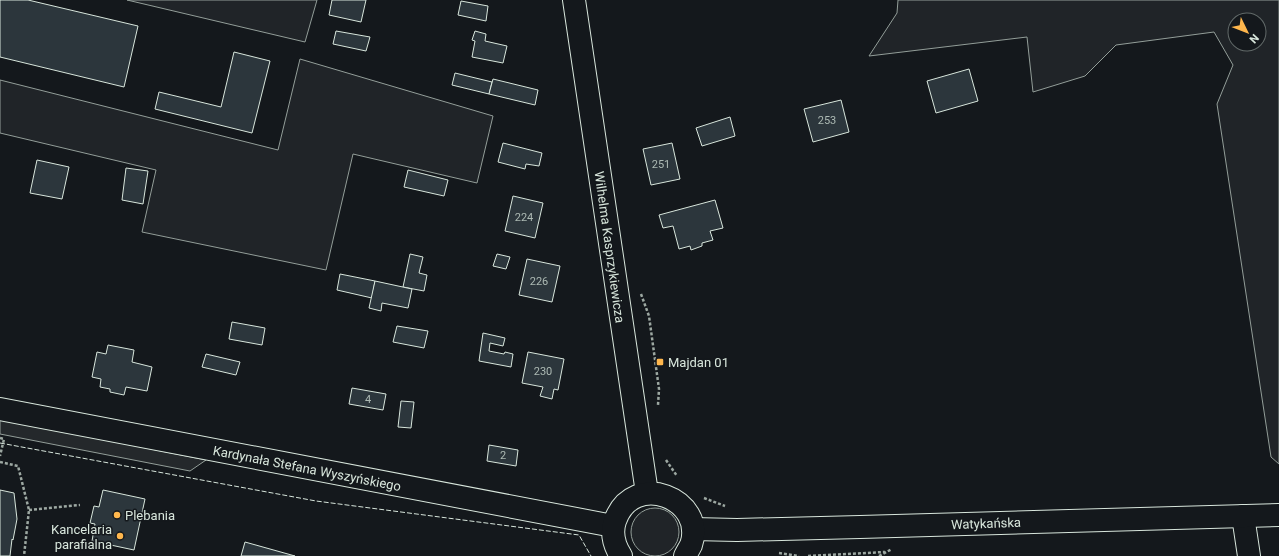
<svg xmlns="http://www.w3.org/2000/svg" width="1279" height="556" font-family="Roboto,sans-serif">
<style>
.green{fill:#202428;stroke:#939e99;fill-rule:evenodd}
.parking{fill:#24282b;stroke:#939e99}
.building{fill:#2c363c;stroke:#d8e6dc}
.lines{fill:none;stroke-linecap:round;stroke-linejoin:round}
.minor-casing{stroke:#d8e6dc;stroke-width:24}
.path{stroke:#9da8a2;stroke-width:2.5;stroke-dasharray:3 2;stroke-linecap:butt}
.minor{stroke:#14181c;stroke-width:22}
.fence{stroke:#d8e6dc;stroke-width:1;stroke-dasharray:5 2;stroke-linecap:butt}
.poi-dot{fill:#ffb74d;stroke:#14181c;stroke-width:1.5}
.labels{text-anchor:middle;stroke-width:3;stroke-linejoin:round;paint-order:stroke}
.number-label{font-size:11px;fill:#adbab4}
.street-label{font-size:13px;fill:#d8e6dc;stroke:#14181c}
.poi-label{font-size:13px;fill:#d8e6dc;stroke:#14181c;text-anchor:start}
</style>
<rect width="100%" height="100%" fill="#14181c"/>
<g class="green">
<polygon points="127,0 317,0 305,42"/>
<path d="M 898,0 L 1279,0 L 1279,464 L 1271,457 L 1217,104 L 1233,65 L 1214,32 L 1116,45 L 1085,76 L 1033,92 L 1027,37 L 869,56 L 897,13 ZM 1235,20 L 1259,20 L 1259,44 L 1235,44 Z"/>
<polygon points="300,59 493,116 477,183 353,154 326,270 142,232 156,170 0,133 0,80 278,150"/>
<circle cx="655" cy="532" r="24"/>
</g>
<polygon class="parking" points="0,419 206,460 190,471 0,434"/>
<g class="building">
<polygon points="0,0 28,0 138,26 124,87 0,57"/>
<polygon points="332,0 366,0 361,22 329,15"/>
<polygon points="461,1 488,6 486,21 458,15"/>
<polygon points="336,31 370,37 366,51 333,44"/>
<polygon points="475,31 486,34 485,41 507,46 503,63 472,57 475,41 472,40"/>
<polygon points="234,52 270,61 252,133 155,109 159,92 221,107"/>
<polygon points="969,69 978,101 936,113 927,81"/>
<polygon points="455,73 492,82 489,94 452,85"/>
<polygon points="493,79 538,90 535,105 489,94"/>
<polygon points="841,100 849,132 813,142 804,109"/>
<polygon points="730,117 735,136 702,146 696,128"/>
<polygon points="503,143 542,153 539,166 526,164 525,169 498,162"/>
<polygon points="672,143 680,179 651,185 643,149"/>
<polygon points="37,160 69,167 62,199 30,193"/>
<polygon points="126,168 148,171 143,204 122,200"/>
<polygon points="408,170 448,180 444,196 404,187"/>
<polygon points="513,196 543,203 535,238 505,231"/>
<polygon points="715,200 723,228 710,231 713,240 702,243 702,246 691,250 690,246 679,249 673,226 663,228 659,215"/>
<polygon points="410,254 423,257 419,273 427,275 424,291 403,287"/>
<polygon points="497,254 510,257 506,269 493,266"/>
<polygon points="527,259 560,266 552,302 519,295"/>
<polygon points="340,274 375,281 372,298 337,290"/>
<polygon points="375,281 412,289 408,308 382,303 381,311 369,308"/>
<polygon points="232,322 265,328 262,345 229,339"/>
<polygon points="397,326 428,331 424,348 393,342"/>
<polygon points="483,333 505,338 503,346 490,343 489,351 504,354 505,352 513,354 511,367 479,361"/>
<polygon points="108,345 134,350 132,362 152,367 147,391 126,387 124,395 110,392 110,389 100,387 101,379 92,377 97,352 106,354"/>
<polygon points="528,352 564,359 558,390 554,389 552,399 540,396 543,387 522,383"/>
<polygon points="206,354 240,362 236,375 202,367"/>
<polygon points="352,388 386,394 383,410 349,404"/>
<polygon points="401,401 414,402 411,428 398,427"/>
<polygon points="489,445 518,450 516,466 487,461"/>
<polygon points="0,490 14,493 17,519 13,540 12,539 10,556 0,556"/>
<polygon points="103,490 145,499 134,550 92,541 95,524 90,523 94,506 99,507"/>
<polygon points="245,542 295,556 241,556"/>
</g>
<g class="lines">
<defs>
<g id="minor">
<polyline points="574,0 647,493"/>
<polyline points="0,409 613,526"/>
<polyline points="1243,516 1249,556"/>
<polyline points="693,529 737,530 860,527 1279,515"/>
<path d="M 621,556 C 614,545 611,533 615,521 C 633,469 707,499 691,545 C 689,549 687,552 685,556"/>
</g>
</defs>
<use href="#minor" class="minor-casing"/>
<g class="path">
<polyline points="641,294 649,316 659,389 658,405"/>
<polyline points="0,438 4,439 0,456"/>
<polyline points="666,460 677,476"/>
<polyline points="0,462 18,466 29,510 24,556"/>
<polyline points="704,498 725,506"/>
<polyline points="29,510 80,505"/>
<polyline points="779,553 799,556"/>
<polyline points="808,556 885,552"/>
<polyline points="879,556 892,549"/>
</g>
<use href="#minor" class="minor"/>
<polyline class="fence" points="0,443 316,501 579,535 591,556"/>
</g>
<g class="poi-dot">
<rect x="656" y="358" width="8" height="8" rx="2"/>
<circle cx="117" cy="515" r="4"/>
<circle cx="120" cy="536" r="4"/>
</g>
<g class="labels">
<g class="number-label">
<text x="827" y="124">253</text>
<text x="661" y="168">251</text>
<text x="524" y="221">224</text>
<text x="539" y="285">226</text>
<text x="543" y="375">230</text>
<text x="368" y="403">4</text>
<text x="503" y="459">2</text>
</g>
<g class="street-label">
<text transform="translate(610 247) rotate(82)" y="5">Wilhelma Kasprzykiewicza</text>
<text transform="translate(307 468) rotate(11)" y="5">Kardynała Stefana Wyszyńskiego</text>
<text transform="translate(986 523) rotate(-2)" y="5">Watykańska</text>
</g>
<g class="poi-label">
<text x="668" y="367">Majdan 01</text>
<text x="125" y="520">Plebania</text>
<text x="112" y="534" text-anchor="end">Kancelaria<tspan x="112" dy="15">parafialna</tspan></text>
</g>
</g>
<g transform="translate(1247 32) rotate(133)"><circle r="19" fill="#14181c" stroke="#626a69"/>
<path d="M0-3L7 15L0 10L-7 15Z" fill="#ffb74d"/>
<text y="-6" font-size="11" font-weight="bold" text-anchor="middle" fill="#d8e6dc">N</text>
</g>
</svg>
